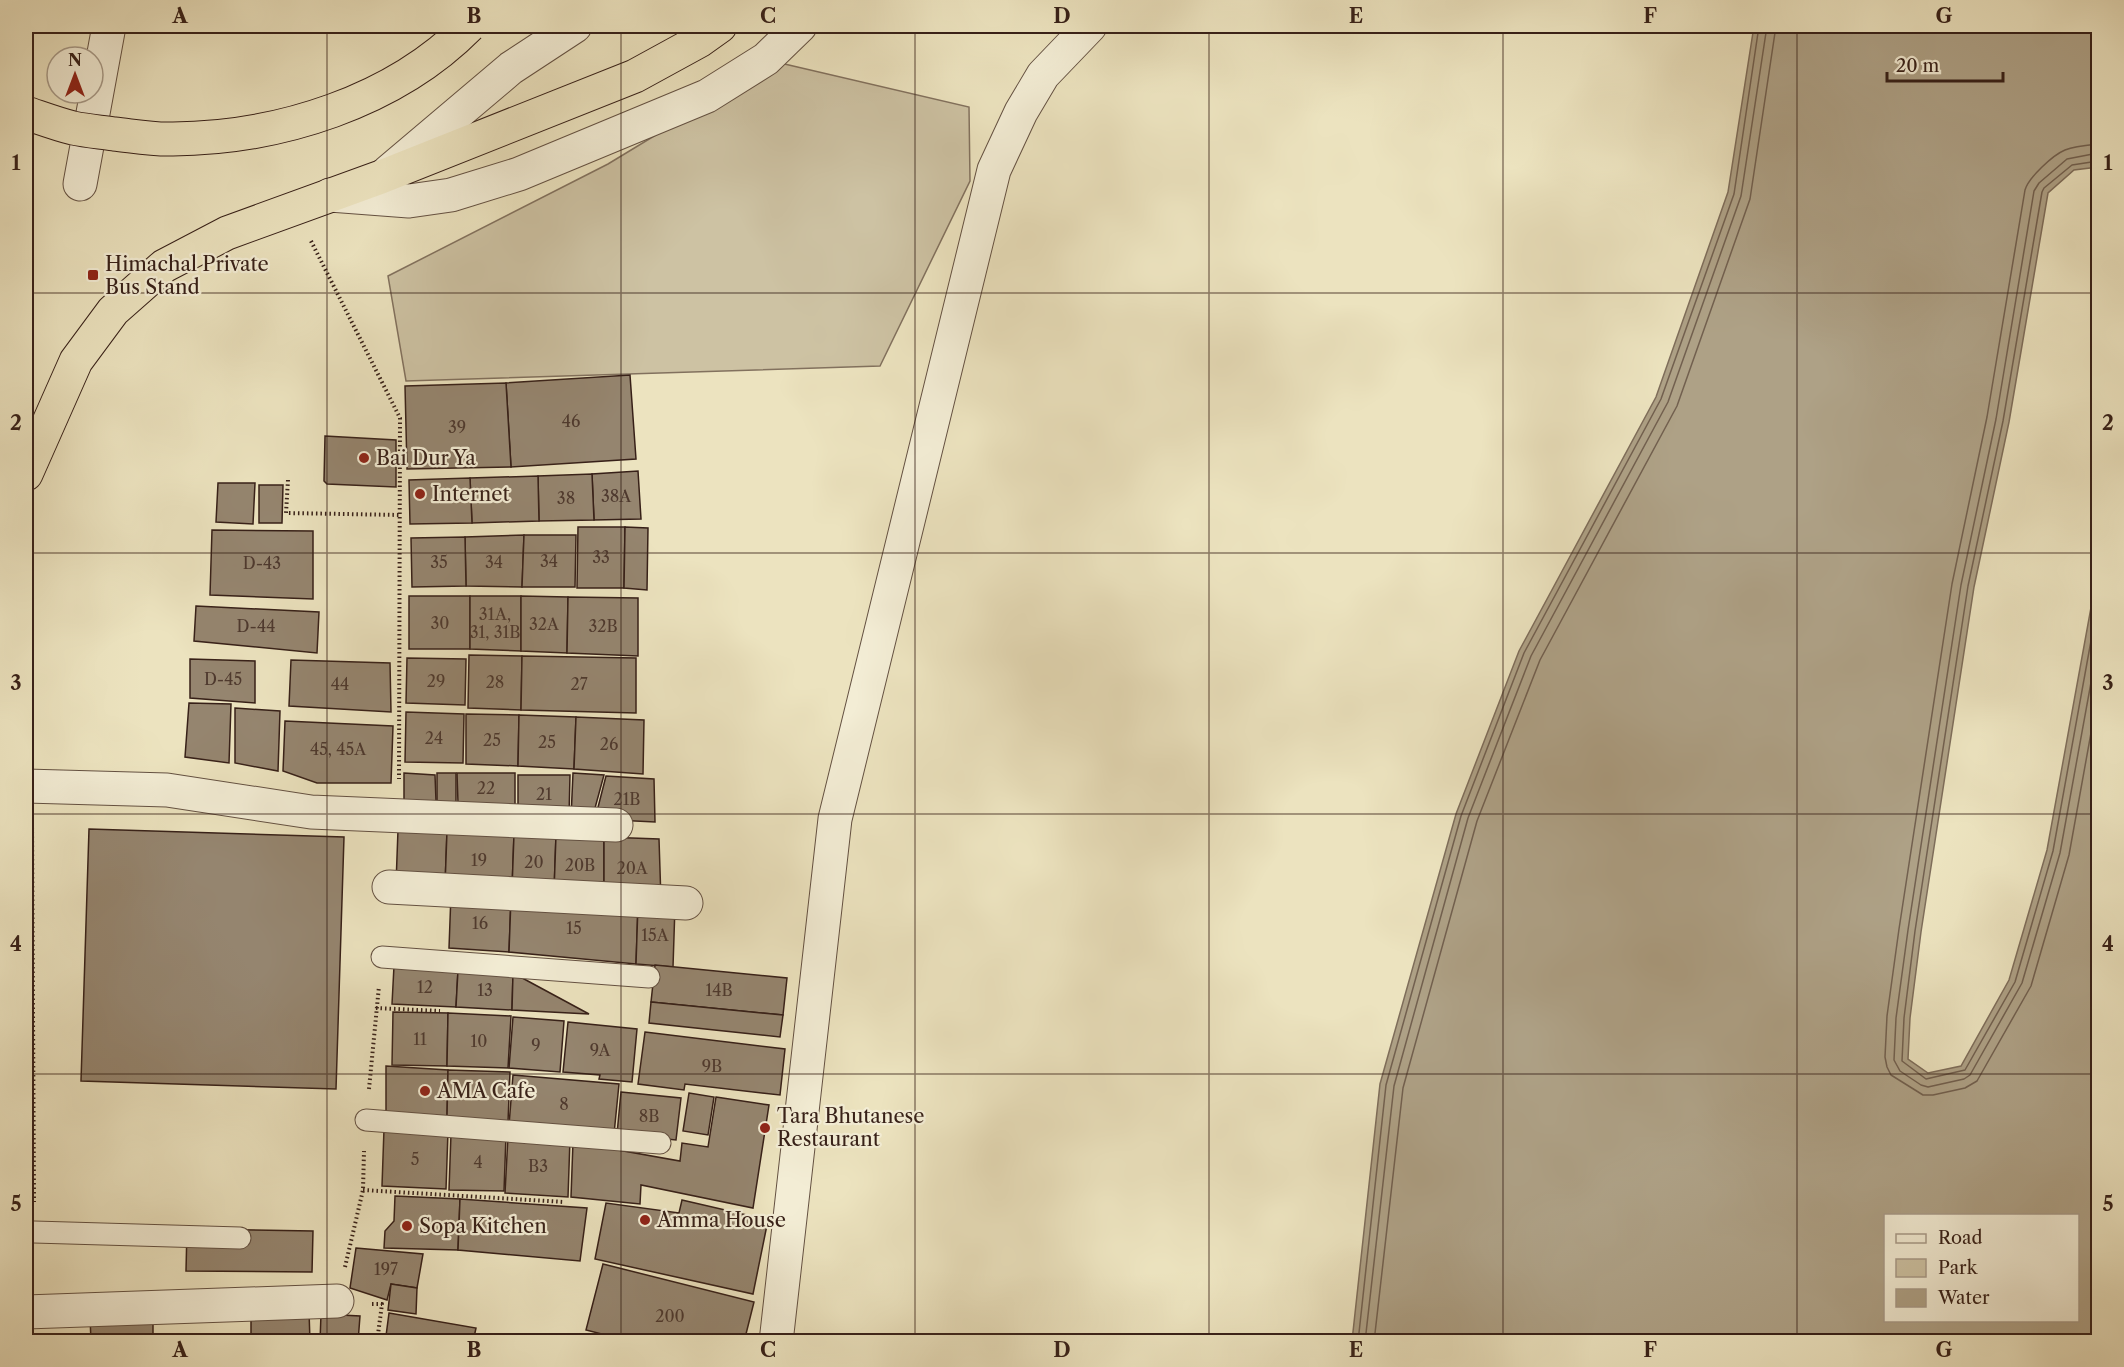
<svg xmlns="http://www.w3.org/2000/svg" width="2124" height="1367" font-family="'Libre Caslon Text',serif">
<style>
.green{fill:#cdc2a3;stroke:#82715e;stroke-width:1.5}
.water{fill:#aea186;stroke:#7e6d5a;stroke-width:1.5;fill-rule:evenodd}
.lines{fill:none;stroke-linecap:round;stroke-linejoin:round}
.shore{stroke:#72604f;stroke-width:1.5}
.building{fill:#95856f;stroke:#372018;stroke-width:1.5}
.lane-casing{stroke:#645142;stroke-width:23}
.street-casing{stroke:#645142;stroke-width:35}
.highway-casing{stroke:#372018;stroke-width:35}
.path{stroke:#372018;stroke-width:4;stroke-dasharray:1.5 3;stroke-linecap:butt}
.lane{stroke:#f3edd5;stroke-width:21}
.street{stroke:#f3edd5;stroke-width:33}
.highway{stroke:#ece3bf;stroke-width:33}
.highway-bridge-casing{stroke:#372018;stroke-width:35;stroke-linecap:butt}
.highway-bridge{stroke:#ece3bf;stroke-width:33}
.grid{fill:none;stroke:#372018;stroke-width:1.5;stroke-opacity:0.55}
.poi-dot{fill:#8f2418;stroke:#f3edd5;stroke-width:2}
.labels{text-anchor:middle;stroke-width:4.5;stroke-linejoin:round;paint-order:stroke}
.number-label{font-size:16px;fill:#4e392e}
.poi-label{font-size:20px;fill:#372018;stroke:#f3edd5;text-anchor:start}
.neatline{fill:none;stroke:#372018;stroke-width:2}
.grid-label{font-size:20px;text-anchor:middle;font-weight:bold;fill:#372018}
</style>
<rect width="100%" height="100%" fill="#ece3bf"/>
<filter id="stains"><feTurbulence type="fractalNoise" baseFrequency=".00333" numOctaves="4"/><feColorMatrix values="0 0 0 0 .2 0 0 0 0 .09 0 0 0 0 .02 0 0 0 .5 -.17"/></filter>
<radialGradient id="worn" r=".72"><stop offset=".6" stop-color="#630" stop-opacity="0"/><stop offset="1" stop-color="#630" stop-opacity=".3"/></radialGradient>
<polygon class="green" points="776,62 969,107 970,181 880,366 406,381 388,276 608,164"/>
<path class="water" d="M 1754,26 L 2098,26 L 2098,167 L 2074,170 L 2048,193 L 2009,422 L 1974,587 L 1921,932 L 1910,1018 L 1908,1059 L 1928,1073 L 1961,1066 L 2009,980 L 2047,850 L 2098,569 L 2098,1341 L 1352,1341 L 1380,1084 L 1456,814 L 1519,651 L 1656,397 L 1728,192 ZM 1886,1216 L 2078,1216 L 2078,1320 L 1886,1320 Z"/>
<g class="lines">
<g class="shore">
<path d="M 2098,144 C 2088,145 2075,146 2065,150 C 2053,155 2029,177 2025,190 L 1987,417 L 1952,584 L 1899,929 L 1887,1016 L 1885,1057 L 1887,1067 L 1891,1075 L 1923,1095 L 1933,1095 L 1965,1088 L 1977,1081 L 2031,986 L 2069,855 L 2098,694"/>
<polyline points="2098,153 2067,159 2039,183 2034,191 1996,419 1961,585 1908,930 1896,1018 1894,1060 1900,1071 1921,1085 1928,1087 1964,1079 1970,1075 2022,983 2060,853 2098,644"/>
<polyline points="2098,161 2072,165 2044,188 2042,192 2003,421 1968,586 1915,931 1904,1018 1902,1061 1926,1079 1965,1070 2015,982 2053,851 2098,602"/>
<polyline points="1358,1342 1386,1085 1461,816 1524,653 1661,399 1734,194 1759,26"/>
<polyline points="1365,1342 1394,1086 1468,818 1531,656 1668,402 1741,196 1767,26"/>
<polyline points="1374,1342 1403,1088 1477,821 1540,660 1677,406 1750,199 1776,26"/>
</g>
</g>
<g class="building">
<polygon points="630,375 636,459 511,467 506,383"/>
<polygon points="506,383 511,467 407,469 405,386"/>
<polygon points="325,436 396,440 396,487 327,484 324,481"/>
<polygon points="638,471 641,519 594,520 592,474"/>
<polygon points="592,474 594,520 539,521 538,476"/>
<polygon points="538,476 539,521 472,523 470,478"/>
<polygon points="470,478 472,523 410,524 409,480"/>
<polygon points="218,483 255,483 253,524 216,522"/>
<polygon points="259,485 283,485 282,523 259,523"/>
<polygon points="578,527 625,527 624,588 577,588"/>
<polygon points="625,527 648,528 647,590 624,588"/>
<polygon points="212,530 313,531 313,599 210,595"/>
<polygon points="524,535 522,587 466,586 465,537"/>
<polygon points="524,535 576,535 575,587 522,587"/>
<polygon points="465,537 466,586 412,587 411,538"/>
<rect x="409" y="596" width="61" height="53"/>
<polygon points="470,596 521,596 521,651 470,649"/>
<polygon points="521,596 568,597 567,653 521,651"/>
<polygon points="568,597 638,598 638,656 567,653"/>
<polygon points="196,606 319,612 317,653 194,641"/>
<polygon points="469,655 522,656 521,710 468,708"/>
<polygon points="522,656 636,658 636,713 521,710"/>
<polygon points="407,658 466,659 465,705 406,703"/>
<polygon points="190,659 255,661 255,703 190,698"/>
<polygon points="291,660 390,663 391,712 289,706"/>
<polygon points="189,703 231,704 229,763 185,757"/>
<polygon points="235,708 280,711 278,771 235,763"/>
<polygon points="406,712 464,714 463,763 405,762"/>
<polygon points="466,714 519,715 518,766 466,764"/>
<polygon points="519,715 576,717 574,769 518,766"/>
<polygon points="576,717 644,720 643,774 574,769"/>
<polygon points="285,721 393,726 391,783 317,783 283,771"/>
<polygon points="404,773 435,775 436,801 404,801"/>
<polygon points="437,773 456,773 456,804 437,803"/>
<polygon points="457,773 515,773 515,808 458,803"/>
<polygon points="573,773 604,775 592,819 571,818"/>
<polygon points="518,775 570,775 569,816 518,814"/>
<polygon points="606,776 654,779 655,822 595,819"/>
<polygon points="89,829 344,837 336,1089 81,1081"/>
<polygon points="398,830 447,831 445,886 396,884"/>
<polygon points="447,831 514,834 512,889 445,886"/>
<polygon points="514,834 556,835 554,892 512,889"/>
<polygon points="556,835 604,837 604,896 554,892"/>
<polygon points="604,837 659,839 661,901 604,896"/>
<polygon points="451,894 511,898 509,952 449,948"/>
<polygon points="511,898 638,905 636,964 509,952"/>
<polygon points="638,905 675,906 673,967 636,964"/>
<polygon points="655,965 787,978 783,1015 651,1002"/>
<polygon points="394,966 458,970 456,1007 392,1004"/>
<polygon points="458,970 513,973 512,1010 456,1007"/>
<polygon points="513,973 589,1014 512,1010"/>
<polygon points="651,1002 783,1015 780,1037 649,1023"/>
<polygon points="393,1012 448,1013 447,1066 392,1065"/>
<polygon points="448,1013 511,1016 508,1068 447,1066"/>
<polygon points="513,1017 564,1021 560,1072 509,1068"/>
<polygon points="568,1022 637,1029 632,1082 599,1079 600,1075 563,1072"/>
<polygon points="645,1032 785,1049 780,1095 685,1084 684,1090 638,1084"/>
<polygon points="386,1066 448,1070 447,1117 386,1115"/>
<polygon points="448,1070 510,1072 508,1122 447,1117"/>
<polygon points="513,1075 619,1084 614,1134 509,1125"/>
<polygon points="621,1092 681,1098 676,1140 617,1134"/>
<polygon points="689,1093 714,1097 708,1135 683,1131"/>
<polygon points="716,1097 769,1105 753,1208 641,1185 640,1204 571,1197 573,1142 680,1161 682,1143 708,1147"/>
<polygon points="384,1129 448,1131 446,1189 382,1186"/>
<polygon points="451,1134 506,1135 504,1191 449,1190"/>
<polygon points="508,1136 570,1139 568,1197 505,1193"/>
<polygon points="395,1196 460,1199 458,1250 384,1248 385,1231 394,1221"/>
<polygon points="460,1199 587,1208 580,1261 458,1250"/>
<polygon points="682,1200 768,1220 753,1294 595,1259 606,1203 679,1213"/>
<polygon points="187,1229 313,1231 312,1272 186,1271"/>
<polygon points="356,1248 423,1254 417,1288 391,1284 387,1300 350,1288"/>
<polygon points="603,1264 754,1302 744,1342 633,1342 586,1330"/>
<polygon points="391,1284 417,1288 416,1314 388,1310"/>
<polygon points="309,1311 310,1342 251,1342 251,1312"/>
<polygon points="389,1313 476,1328 473,1342 415,1342 386,1336"/>
<polygon points="321,1314 360,1316 358,1342 320,1342"/>
<polygon points="153,1315 153,1342 91,1342 90,1316"/>
</g>
<g class="lines">
<defs>
<g id="lane">
<polyline points="382,957 649,977"/>
<polyline points="366,1120 660,1143"/>
<polyline points="34,1232 240,1238"/>
</g>
<g id="street">
<polyline points="388,172 511,68 575,26"/>
<polyline points="80,184 109,26"/>
<polyline points="330,195 409,201 451,195 519,174 707,96 766,59 800,26"/>
<polyline points="26,786 167,790 311,812 616,825"/>
<polyline points="389,887 686,903"/>
<polyline points="26,1312 337,1301"/>
<polyline points="776,1342 835,819 994,170 1021,112 1043,75 1090,26"/>
</g>
<polyline id="highway" points="26,474 76,361 113,311 164,266 227,233 381,177 635,76 699,41 720,26"/>
</defs>
<use href="#lane" class="lane-casing"/>
<use href="#street" class="street-casing"/>
<use href="#highway" class="highway-casing"/>
<g class="path">
<polyline points="311,241 400,418 399,779"/>
<polyline points="288,480 286,513 401,515"/>
<polyline points="32,823 34,1202"/>
<polyline points="376,1008 440,1011"/>
<polyline points="369,1089 379,986"/>
<polyline points="363,1190 564,1202"/>
<polyline points="345,1267 363,1190 364,1151"/>
<polyline points="372,1304 382,1304 377,1342"/>
</g>
<use href="#lane" class="lane"/>
<use href="#street" class="street"/>
<use href="#highway" class="highway"/>
<defs>
<path id="highway-bridge" d="M 26,113 C 41,118 57,124 73,128 C 87,131 101,132 114,134 C 133,136 154,140 173,139 C 279,138 394,102 469,26"/>
</defs>
<use href="#highway-bridge" class="highway-bridge-casing"/>
<use href="#highway-bridge" class="highway-bridge"/>
</g>
<path class="grid" d="M 327,26 L 327,1342M 621,26 L 621,1342M 915,26 L 915,1342M 1209,26 L 1209,1342M 1503,26 L 1503,1342M 1797,26 L 1797,1342M 26,293 L 2098,293M 26,553 L 2098,553M 26,814 L 2098,814M 26,1074 L 2098,1074"/>
<g class="poi-dot">
<rect x="87" y="269" width="12" height="12" rx="3"/>
<circle cx="364" cy="458" r="6"/>
<circle cx="420" cy="494" r="6"/>
<circle cx="425" cy="1091" r="6"/>
<circle cx="765" cy="1128" r="6"/>
<circle cx="645" cy="1220" r="6"/>
<circle cx="407" cy="1226" r="6"/>
</g>
<g class="labels">
<g class="number-label">
<text x="571" y="427">46</text>
<text x="457" y="433">39</text>
<text x="616" y="502">38A</text>
<text x="566" y="504">38</text>
<text x="601" y="563">33</text>
<text x="549" y="567">34</text>
<text x="439" y="568">35</text>
<text x="494" y="568">34</text>
<text x="262" y="569">D-43</text>
<text x="495" y="620">31A,<tspan x="495" dy="18">31, 31B</tspan></text>
<text x="440" y="629">30</text>
<text x="544" y="630">32A</text>
<text x="256" y="632">D-44</text>
<text x="603" y="632">32B</text>
<text x="223" y="685">D-45</text>
<text x="436" y="687">29</text>
<text x="495" y="688">28</text>
<text x="340" y="690">44</text>
<text x="579" y="690">27</text>
<text x="434" y="744">24</text>
<text x="492" y="746">25</text>
<text x="547" y="748">25</text>
<text x="609" y="750">26</text>
<text x="338" y="755">45, 45A</text>
<text x="486" y="794">22</text>
<text x="544" y="800">21</text>
<text x="627" y="805">21B</text>
<text x="479" y="866">19</text>
<text x="534" y="868">20</text>
<text x="580" y="871">20B</text>
<text x="632" y="874">20A</text>
<text x="480" y="929">16</text>
<text x="574" y="934">15</text>
<text x="655" y="941">15A</text>
<text x="425" y="993">12</text>
<text x="485" y="996">13</text>
<text x="719" y="996">14B</text>
<text x="420" y="1045">11</text>
<text x="479" y="1047">10</text>
<text x="536" y="1051">9</text>
<text x="600" y="1056">9A</text>
<text x="712" y="1072">9B</text>
<text x="564" y="1110">8</text>
<text x="649" y="1122">8B</text>
<text x="415" y="1165">5</text>
<text x="478" y="1168">4</text>
<text x="538" y="1172">B3</text>
<text x="386" y="1275">197</text>
<text x="670" y="1322">200</text>
</g>
<g class="poi-label">
<text x="105" y="271">Himachal Private<tspan x="105" dy="23">Bus Stand</tspan></text>
<text x="376" y="465">Bai Dur Ya</text>
<text x="432" y="501">Internet</text>
<text x="437" y="1098">AMA Cafe</text>
<text x="777" y="1123">Tara Bhutanese<tspan x="777" dy="23">Restaurant</tspan></text>
<text x="657" y="1227">Amma House</text>
<text x="419" y="1233">Sopa Kitchen</text>
</g>
</g>
<rect width="2124" height="1367" fill="none" stroke="#ece3bf" stroke-width="66"/>
<rect x="1884" y="1214" width="195" height="108" fill="#f3edd5" stroke="#a89b89" stroke-width="1.5"/>
<rect x="1896" y="1234" width="30" height="9" fill="#f3edd5" stroke="#a89b89" stroke-width="1.5"/>
<text x="1938" y="1244" font-size="18" fill="#372018">Road</text>
<rect x="1896" y="1259" width="30" height="18" fill="#cdc2a3" stroke="#a89b89" stroke-width="1.5"/>
<text x="1938" y="1274" font-size="18" fill="#372018">Park</text>
<rect x="1896" y="1289" width="30" height="18" fill="#aea186" stroke="#a89b89" stroke-width="1.5"/>
<text x="1938" y="1304" font-size="18" fill="#372018">Water</text>
<g transform="translate(75 75)"><circle r="28" fill="#f3edd5" stroke="#a89b89" stroke-width="1.5"/>
<path d="M0-4.5L10 22L0 15L-10 22Z" fill="#8f2418"/>
<text y="-9" font-size="16" font-weight="bold" text-anchor="middle" fill="#372018">N</text>
</g>
<path d="M1887 72v9h116v-9" fill="none" stroke="#372018" stroke-width="3"/>
<text x="1896" y="72" font-size="18" fill="#372018" stroke="#f3edd5" stroke-width="4.5" paint-order="stroke">20 m</text>
<rect x="33" y="33" width="2058" height="1301" class="neatline"/>
<g class="grid-label">
<text x="180" y="23">A</text>
<text x="474" y="23">B</text>
<text x="768" y="23">C</text>
<text x="1062" y="23">D</text>
<text x="1356" y="23">E</text>
<text x="1650" y="23">F</text>
<text x="1944" y="23">G</text>
<text x="16" y="170">1</text>
<text x="2108" y="170">1</text>
<text x="16" y="430">2</text>
<text x="2108" y="430">2</text>
<text x="16" y="690">3</text>
<text x="2108" y="690">3</text>
<text x="16" y="951">4</text>
<text x="2108" y="951">4</text>
<text x="16" y="1211">5</text>
<text x="2108" y="1211">5</text>
<text x="180" y="1357">A</text>
<text x="474" y="1357">B</text>
<text x="768" y="1357">C</text>
<text x="1062" y="1357">D</text>
<text x="1356" y="1357">E</text>
<text x="1650" y="1357">F</text>
<text x="1944" y="1357">G</text>
</g>
<rect width="100%" height="100%" filter="url(#stains)"/>
<rect width="100%" height="100%" fill="url(#worn)"/>
</svg>
